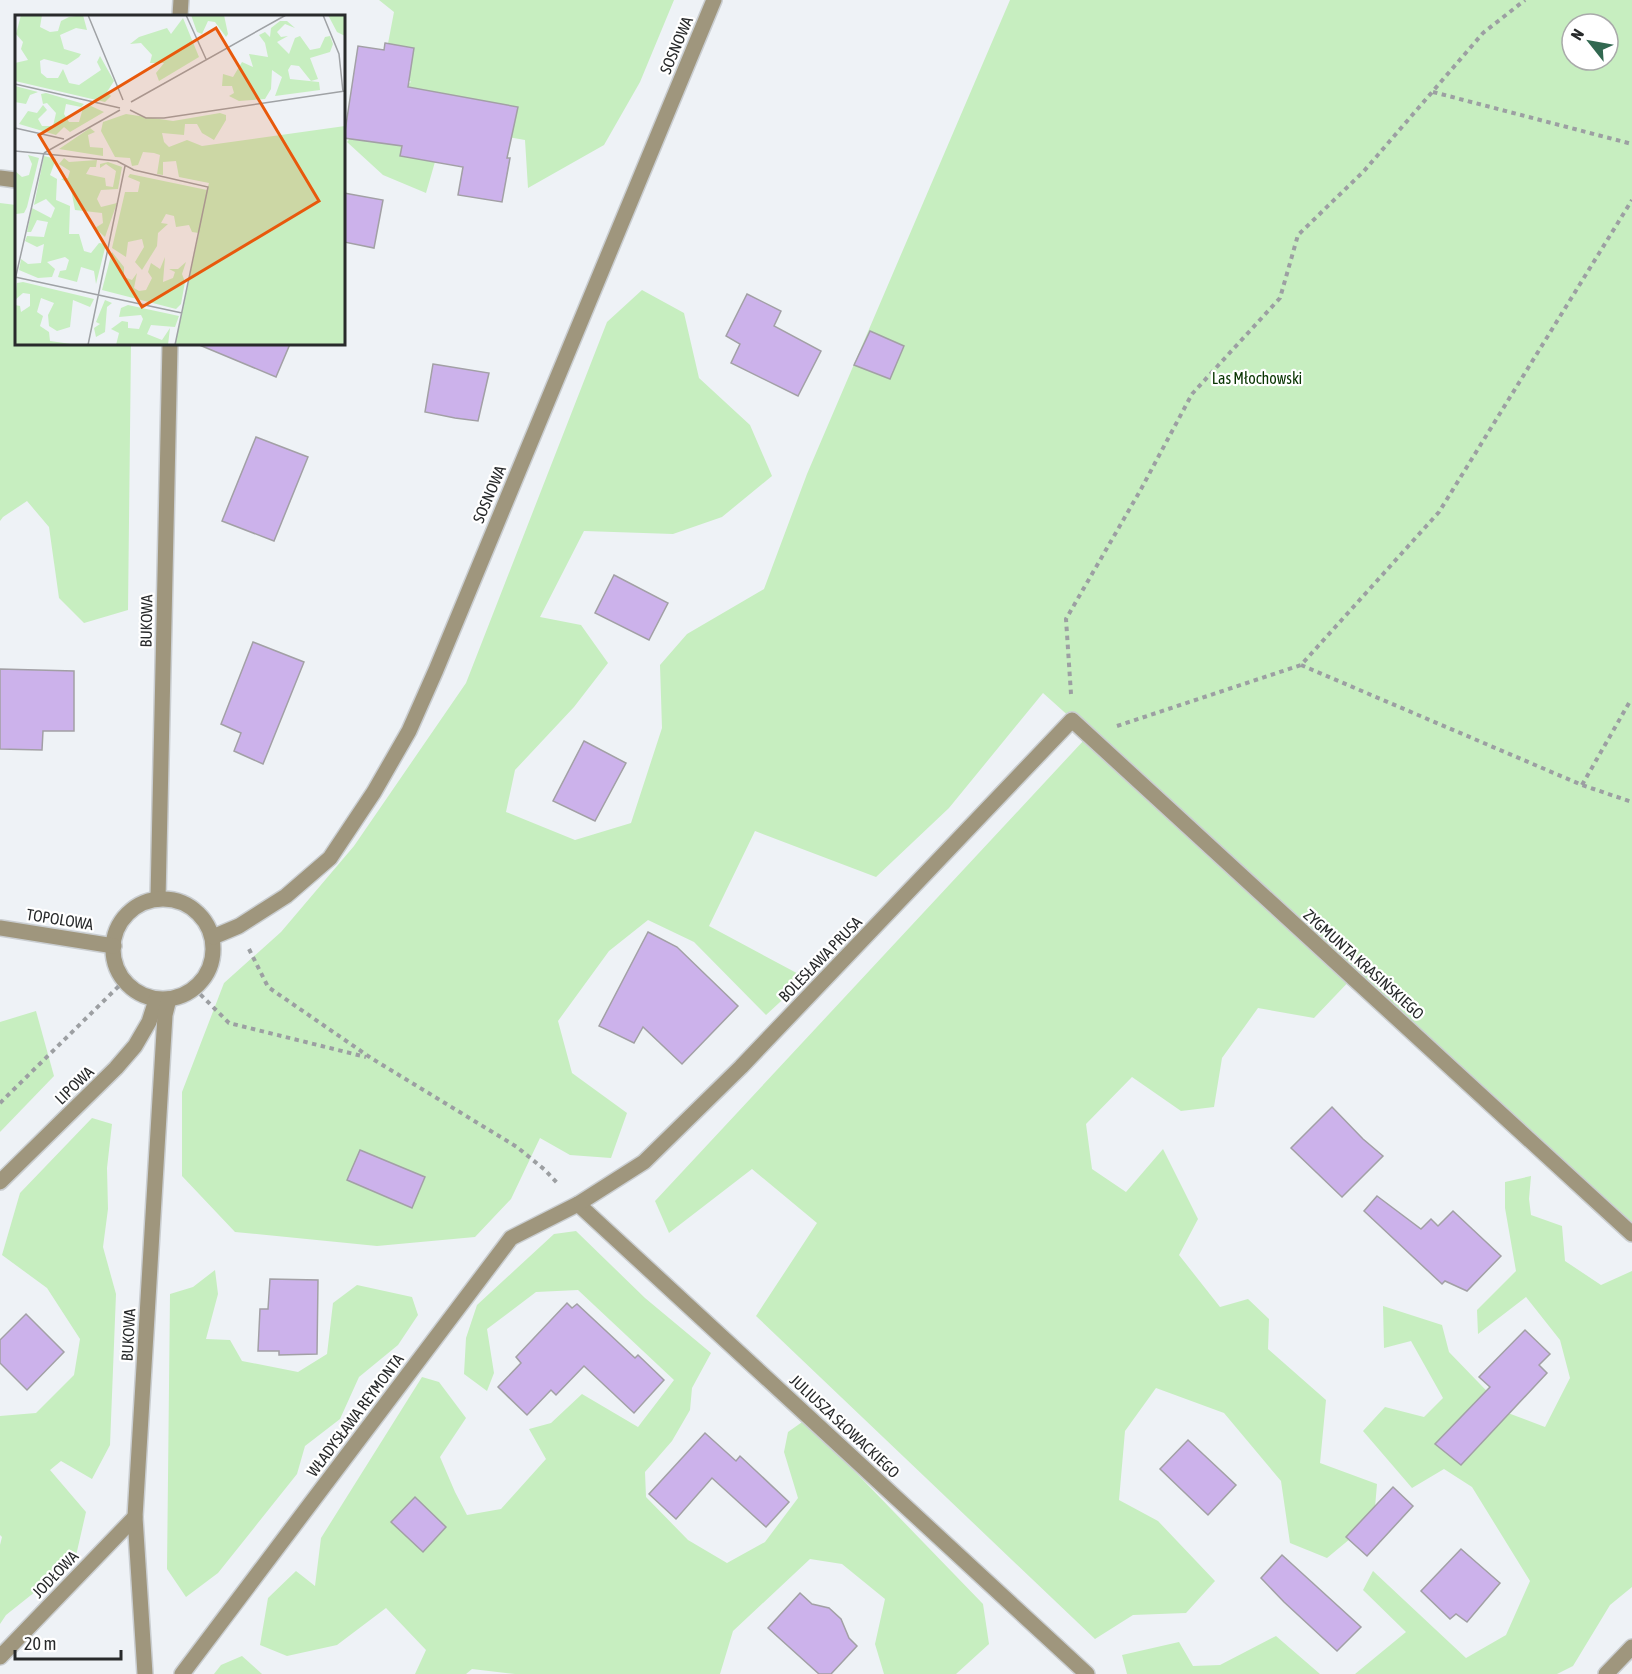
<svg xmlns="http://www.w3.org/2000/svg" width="1632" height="1674" font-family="'Asap Condensed',sans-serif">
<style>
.green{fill:#c7eec0;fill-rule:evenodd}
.building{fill:#ccb2eb;stroke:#a2a0a5;stroke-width:1.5}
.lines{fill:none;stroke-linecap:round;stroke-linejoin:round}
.minor-casing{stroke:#caced1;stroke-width:18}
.path{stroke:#9c9fa2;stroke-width:4;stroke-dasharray:4.5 4.5;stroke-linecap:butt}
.minor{stroke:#9f967d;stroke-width:15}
.labels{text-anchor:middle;stroke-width:4.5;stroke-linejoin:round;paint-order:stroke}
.street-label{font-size:16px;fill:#282a2b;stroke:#fff}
.park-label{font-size:16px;fill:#093502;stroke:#fff}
.inset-road{fill:none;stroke:#9fa2a5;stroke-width:1.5}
.view{fill:#e8590c;fill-opacity:0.15;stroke:#e8590c;stroke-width:3}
.inset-edge{fill:none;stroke:#282a2b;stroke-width:3}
</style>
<rect width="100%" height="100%" fill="#eef2f6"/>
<g class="green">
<polygon points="379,0 674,0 640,82 604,145 528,188 525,140 465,129 439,148 426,193 383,175 347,142 383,101 411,82 386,54 394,12"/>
<path d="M 1010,0 L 1632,0 L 1632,1228 L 1356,974 L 1314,1018 L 1258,1008 L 1222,1058 L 1214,1107 L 1181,1111 L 1132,1077 L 1086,1124 L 1092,1169 L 1126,1192 L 1163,1149 L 1198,1219 L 1179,1255 L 1220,1307 L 1248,1299 L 1269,1319 L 1268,1349 L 1326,1400 L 1320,1463 L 1377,1484 L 1374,1519 L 1327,1558 L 1290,1543 L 1281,1481 L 1224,1413 L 1156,1388 L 1125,1431 L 1119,1500 L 1158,1521 L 1215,1581 L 1186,1613 L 1133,1615 L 1095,1639 L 756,1316 L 817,1223 L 752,1169 L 669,1233 L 655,1201 L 1085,739 L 1316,938 L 1043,693 L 949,808 L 876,877 L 755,831 L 709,926 L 806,978 L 766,1015 L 694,942 L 648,920 L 609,951 L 558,1021 L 572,1073 L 627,1113 L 611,1158 L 570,1155 L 540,1138 L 511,1199 L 475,1237 L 377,1246 L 235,1232 L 182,1176 L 182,1092 L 224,983 L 281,932 L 354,846 L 466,683 L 607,322 L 642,290 L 684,313 L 699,378 L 750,425 L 772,476 L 722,517 L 673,534 L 584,531 L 540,617 L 581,625 L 608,663 L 574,707 L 515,770 L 506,812 L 575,840 L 631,823 L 662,728 L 660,665 L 687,634 L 764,589 L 807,474 ZM 1572,24 L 1608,24 L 1608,60 L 1572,60 Z"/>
<polygon points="0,203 16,205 16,344 131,344 128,610 84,623 59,598 49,527 27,501 3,517 0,521"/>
<polygon points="36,1011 54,1076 0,1132 0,1022"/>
<polygon points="92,1118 112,1124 107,1168 108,1209 103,1247 116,1294 110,1445 92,1479 61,1461 50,1470 86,1512 75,1560 6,1615 0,1624 0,1545 2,1537 0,1535 0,1416 36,1413 74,1375 80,1339 47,1288 2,1255 20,1193"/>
<polygon points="1531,1176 1529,1199 1531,1215 1562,1226 1565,1261 1601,1285 1632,1271 1632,1587 1610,1605 1573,1666 1557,1674 1355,1674 1406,1632 1363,1590 1373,1571 1466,1658 1506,1635 1530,1581 1472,1487 1444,1469 1412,1488 1363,1431 1385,1407 1424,1417 1443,1398 1411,1341 1384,1348 1383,1306 1442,1325 1449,1352 1508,1413 1545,1427 1570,1378 1560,1340 1526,1297 1478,1334 1477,1310 1516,1271 1505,1208 1505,1182"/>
<polygon points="576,1231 645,1298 711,1353 692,1388 690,1410 672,1441 645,1472 646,1497 688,1540 727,1563 765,1542 798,1498 784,1452 788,1432 805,1420 983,1604 989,1644 956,1674 884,1674 875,1644 885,1599 842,1564 810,1559 733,1631 720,1674 515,1674 472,1669 466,1674 415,1674 426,1650 386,1608 337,1645 287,1656 260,1645 268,1598 296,1571 315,1586 321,1538 422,1377 439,1382 466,1418 440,1457 455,1492 467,1515 501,1509 546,1459 529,1429 551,1423 582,1394 638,1427 674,1380 578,1290 536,1292 487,1329 494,1373 487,1391 464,1374 466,1338 477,1305 554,1234"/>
<polygon points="215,1270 218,1294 206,1339 230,1340 242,1361 298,1372 327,1354 333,1303 357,1285 412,1297 418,1315 398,1345 359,1377 340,1419 305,1446 297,1474 218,1573 186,1597 167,1569 170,1294 193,1287"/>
<polygon points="1276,1636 1320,1674 1127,1674 1122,1655 1179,1642 1193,1666 1220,1665"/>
<polygon points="242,1656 262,1674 214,1674 221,1665"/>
</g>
<g class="building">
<polygon points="385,43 414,48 408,87 518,107 507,158 510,158 502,202 458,195 463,167 400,156 402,146 344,138 358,46 384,50"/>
<polygon points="344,193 383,200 374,248 344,242"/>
<polygon points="747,294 781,311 774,326 821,351 798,396 731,363 740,344 726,336"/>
<polygon points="870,331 904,346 890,379 854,365"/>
<polygon points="197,344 290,344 276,377"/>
<polygon points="433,364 489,373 478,421 455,418 425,412"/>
<polygon points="256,437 308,457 274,541 222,521"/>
<polygon points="614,575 668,603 649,640 595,613"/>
<polygon points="253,642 304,662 263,764 234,751 241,733 221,724"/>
<polygon points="0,669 74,671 74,731 43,731 42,750 0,749"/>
<polygon points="584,741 626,763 595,821 553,801"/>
<polygon points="648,932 677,947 738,1006 682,1064 643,1027 634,1043 599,1026"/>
<polygon points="1332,1107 1363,1139 1383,1156 1342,1197 1291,1148"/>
<polygon points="360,1150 425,1177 412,1208 347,1180"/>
<polygon points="1377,1196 1421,1229 1431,1219 1438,1226 1453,1211 1501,1256 1467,1291 1445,1281 1442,1284 1364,1211"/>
<polygon points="270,1279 318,1280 317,1354 279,1355 279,1351 258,1351 260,1309 268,1309"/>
<polygon points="567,1303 572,1308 577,1304 635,1358 638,1355 664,1380 634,1413 584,1366 556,1395 551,1390 527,1415 498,1387 521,1363 516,1357"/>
<polygon points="26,1314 64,1352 27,1390 0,1363 0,1340"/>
<polygon points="1525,1330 1550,1354 1539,1365 1547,1373 1461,1465 1435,1444 1490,1387 1479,1377"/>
<polygon points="705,1433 736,1461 740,1456 789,1502 766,1527 712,1478 676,1519 649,1494"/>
<polygon points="1188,1440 1236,1485 1208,1515 1160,1469"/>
<polygon points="1393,1487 1413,1506 1367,1556 1346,1537"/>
<polygon points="415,1497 446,1527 423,1552 391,1522"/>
<polygon points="1461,1549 1500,1583 1467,1622 1456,1614 1450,1619 1421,1591"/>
<polygon points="1282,1555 1361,1627 1337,1651 1284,1602 1261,1578"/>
<polygon points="800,1593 812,1604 829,1608 841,1619 849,1638 857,1646 831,1674 819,1674 768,1628"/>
</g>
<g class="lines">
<defs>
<g id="minor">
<polyline points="180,16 181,0"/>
<polyline points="0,178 16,180"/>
<polyline points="158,899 170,344"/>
<circle cx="163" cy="949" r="50"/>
<polyline points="0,928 114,946"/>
<polyline points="213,937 239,926 286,896 330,858 374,792 409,731 436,670 714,0"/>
<polyline points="0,1182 116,1068 135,1046 149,1022 156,1000"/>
<polyline points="578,1204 1087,1674"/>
<polyline points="0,1657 135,1517"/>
<polyline points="145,1674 135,1517 165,1015 169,999"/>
<polyline points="182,1674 511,1238 578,1204 644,1162 741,1067 1072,720 1632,1234"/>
<polyline points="1606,1674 1632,1647"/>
</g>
</defs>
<use href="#minor" class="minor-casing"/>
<g class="path">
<polyline points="1433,92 1632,144"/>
<polyline points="1301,665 1582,785 1632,802"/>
<polyline points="1071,694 1066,619 1140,491 1192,394 1280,298 1298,235 1364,171 1483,33 1525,0"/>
<polyline points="1117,726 1301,665 1439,512 1632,200"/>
<polyline points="1582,785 1629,703 1632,703"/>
<polyline points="249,949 268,987 371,1058 517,1147 545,1170 558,1184"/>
<polyline points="194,988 229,1023 366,1057"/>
<polyline points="0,1103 124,981"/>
</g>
<use href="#minor" class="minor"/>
</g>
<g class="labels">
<g class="street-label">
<text transform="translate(676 45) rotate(-67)" y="6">SOSNOWA</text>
<text transform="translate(489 494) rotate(-67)" y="6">SOSNOWA</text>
<text transform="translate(146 621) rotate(-89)" y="6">BUKOWA</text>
<text transform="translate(60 919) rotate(9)" y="6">TOPOLOWA</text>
<text transform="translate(820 959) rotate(-46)" y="6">BOLESŁAWA PRUSA</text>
<text transform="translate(1364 964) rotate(42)" y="6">ZYGMUNTA KRASIŃSKIEGO</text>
<text transform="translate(74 1085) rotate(-44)" y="6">LIPOWA</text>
<text transform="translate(128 1335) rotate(-87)" y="6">BUKOWA</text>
<text transform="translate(355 1415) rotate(-53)" y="6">WŁADYSŁAWA REYMONTA</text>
<text transform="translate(845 1426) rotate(43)" y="6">JULIUSZA SŁOWACKIEGO</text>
<text transform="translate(55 1574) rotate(-46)" y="6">JODŁOWA</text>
</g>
<g class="park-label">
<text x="1257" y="384">Las Młochowski</text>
</g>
</g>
<g transform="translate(15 15)">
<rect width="330" height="330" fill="#eef2f6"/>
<path d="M 6,0 L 27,0 L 25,12 L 35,17 L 43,16 L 46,6 L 54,2 L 68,0 L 72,15 L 61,13 L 45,20 L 49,34 L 66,39 L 64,42 L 52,50 L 29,44 L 25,46 L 26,58 L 32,63 L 43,63 L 48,54 L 54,68 L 64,70 L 86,55 L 82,47 L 85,41 L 99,66 L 92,77 L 96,81 L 90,87 L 0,66 L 0,48 L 13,45 L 6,34 L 8,27 L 1,19 ZM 176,0 L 209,0 L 213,19 L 211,22 L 200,7 L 193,6 L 187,19 L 182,17 ZM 313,0 L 330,0 L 330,21 L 322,17 ZM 168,3 L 184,42 L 144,66 L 141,58 L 149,48 L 135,48 L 137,40 L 126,28 L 115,29 L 124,22 L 152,13 L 156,19 ZM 265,6 L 272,6 L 280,13 L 270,9 L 262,17 L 266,22 L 273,21 L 262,27 L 274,39 L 280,23 L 285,21 L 295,35 L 305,33 L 310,22 L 315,21 L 318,29 L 315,37 L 295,43 L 303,64 L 296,66 L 284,51 L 276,50 L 273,55 L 275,64 L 304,67 L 305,75 L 260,81 L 267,62 L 257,55 L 256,74 L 250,84 L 224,86 L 214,81 L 219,78 L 217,71 L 207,71 L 208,59 L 218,62 L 227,47 L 238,52 L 234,39 L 253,42 L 250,28 L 244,20 L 250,17 L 255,22 L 256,13 ZM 0,71 L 23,77 L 15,80 L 11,89 L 0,87 ZM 31,78 L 69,89 L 66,92 L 51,89 L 49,99 L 54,107 L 64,107 L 68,93 L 76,91 L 89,97 L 55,117 L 49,112 L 41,120 L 4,109 L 13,96 L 22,98 L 28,90 L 32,95 L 23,104 L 27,111 L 38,111 L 41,98 L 32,88 L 28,89 L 26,79 ZM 205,98 L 211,100 L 211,105 L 199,125 L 187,118 L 182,109 L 170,109 L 169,120 L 147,118 L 149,127 L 154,132 L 172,125 L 187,131 L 330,111 L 330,330 L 160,330 L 184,218 L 177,217 L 174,210 L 161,212 L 159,201 L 151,199 L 146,208 L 153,209 L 143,218 L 142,231 L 127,255 L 120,247 L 129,232 L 127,224 L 113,227 L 111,242 L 97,233 L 110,177 L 123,177 L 125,167 L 113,162 L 115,159 L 192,175 L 194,168 L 164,162 L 161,146 L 148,147 L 148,160 L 142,159 L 145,140 L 139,138 L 128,137 L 123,150 L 117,151 L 115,143 L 100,142 L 86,116 L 88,107 L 111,99 L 158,106 ZM 75,113 L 80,117 L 73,120 L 75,132 L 88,133 L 88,141 L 44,134 ZM 13,140 L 24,143 L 12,192 L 9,198 L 1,199 L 0,156 L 7,162 L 14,160 L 17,149 ZM 29,141 L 41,144 L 35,160 L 42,164 L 41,185 L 55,191 L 54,219 L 64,219 L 69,236 L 76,238 L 84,228 L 91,229 L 81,269 L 79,256 L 66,252 L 62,267 L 43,262 L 45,256 L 51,255 L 54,245 L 50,242 L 32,247 L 40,254 L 37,262 L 23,263 L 4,255 L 6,244 L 13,249 L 26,248 L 29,229 L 22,232 L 10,226 L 12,221 L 29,222 L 33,207 L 22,205 L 16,217 L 12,217 L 17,193 L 36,203 L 40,193 L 31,184 L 19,190 ZM 49,143 L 54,147 L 82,145 L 81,152 L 75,152 L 71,159 L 90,163 L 91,171 L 98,172 L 101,156 L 91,149 L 85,153 L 85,149 L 93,147 L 107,152 L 103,174 L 86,175 L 82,184 L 86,192 L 102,188 L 90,222 L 80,213 L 88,208 L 87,198 L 60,195 L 55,169 L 46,164 L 53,163 L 55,156 L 44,149 ZM 97,237 L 109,252 L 109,262 L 117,265 L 122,258 L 119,273 L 124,276 L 131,275 L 137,263 L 133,257 L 136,248 L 145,254 L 150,242 L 148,267 L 158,263 L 160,257 L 154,254 L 163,254 L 171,247 L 167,259 L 170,267 L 166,289 L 161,294 L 87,275 ZM 8,267 L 79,284 L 75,292 L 58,285 L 55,312 L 42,316 L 34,311 L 33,300 L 39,288 L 26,283 L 22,297 L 28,301 L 25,311 L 34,317 L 35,326 L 63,330 L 0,330 L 0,290 L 5,291 L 6,297 L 15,291 L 15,279 L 8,278 L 0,285 L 2,268 ZM 90,285 L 97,288 L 92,292 L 90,317 L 81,322 L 79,313 L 85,309 L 81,307 ZM 113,290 L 164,301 L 160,312 L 136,310 L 132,319 L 147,325 L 155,313 L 153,330 L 101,330 L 104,318 L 96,314 L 107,306 L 113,307 L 113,313 L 124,314 L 128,304 L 126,300 L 104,302 L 106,293 Z" fill="#c7eec0"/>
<path class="inset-road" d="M 73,0 L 108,85M 171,0 L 191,44M 308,0 L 324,39 L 328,77M 0,69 L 105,93M 116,87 L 271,0M 115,95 L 131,103 L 149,103 L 330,76M 0,113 L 49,124M 0,136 L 102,146 L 119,155 L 193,172 L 160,330M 29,138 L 105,95M 0,262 L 167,298M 0,265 L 29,138M 73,330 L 110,151"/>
<path class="view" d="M 201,13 L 304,186 L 127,292 L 24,120 Z"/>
<rect width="330" height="330" class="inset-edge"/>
</g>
<g transform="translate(1590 42) rotate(301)"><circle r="28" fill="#ffffff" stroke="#a9aaaa" stroke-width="1.5"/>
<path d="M0-4.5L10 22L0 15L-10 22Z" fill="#316850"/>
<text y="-9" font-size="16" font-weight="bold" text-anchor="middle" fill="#282a2b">N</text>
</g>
<path d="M15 1650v9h106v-9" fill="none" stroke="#282a2b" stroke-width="3"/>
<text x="24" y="1650" font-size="18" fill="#282a2b" stroke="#ffffff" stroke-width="4.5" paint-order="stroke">20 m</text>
</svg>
